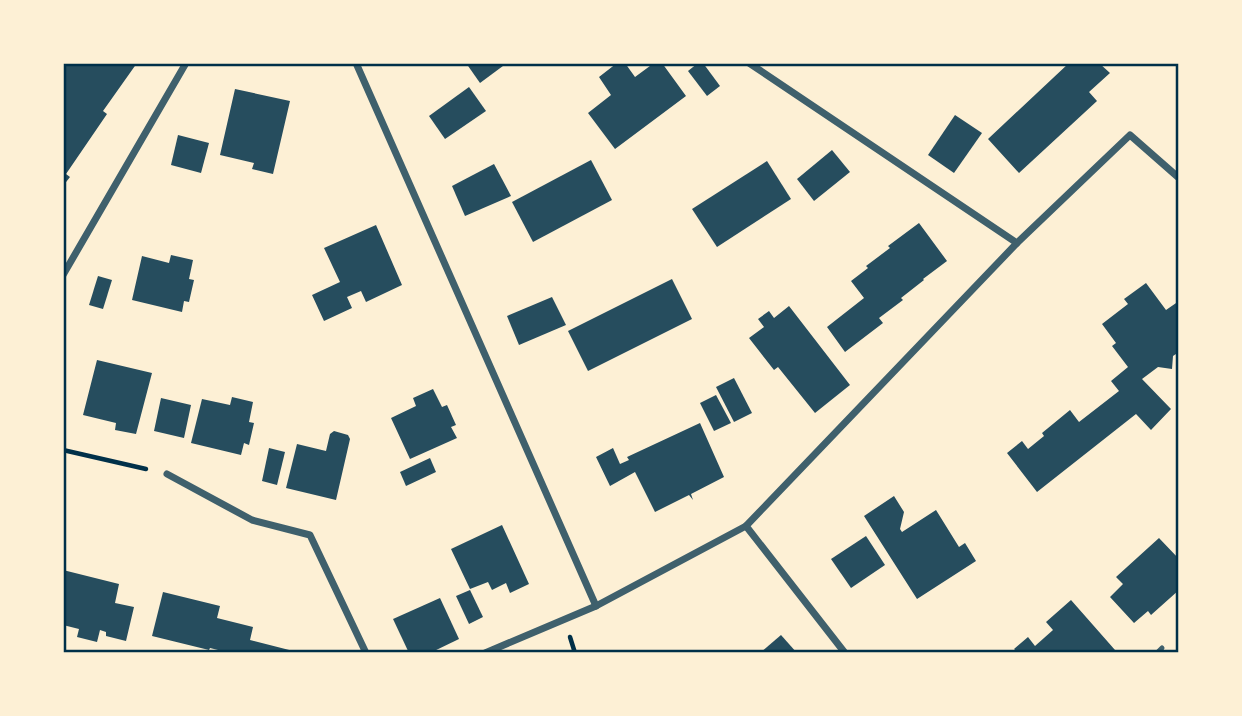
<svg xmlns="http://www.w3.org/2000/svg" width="1242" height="716" font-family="'IBM Plex Sans',sans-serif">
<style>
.building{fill:#264d5e}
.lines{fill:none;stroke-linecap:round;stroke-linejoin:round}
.path{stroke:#003049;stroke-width:4.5}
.service{stroke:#3f606c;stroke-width:5}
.minor{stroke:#3f606c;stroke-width:7}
.neatline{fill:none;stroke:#003049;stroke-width:2.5}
</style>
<rect width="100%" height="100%" fill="#fdf0d5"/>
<g class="building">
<polygon points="65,63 137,63 103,111 107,114 66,174 70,177 63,186 63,66"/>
<polygon points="466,63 507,63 480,83"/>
<polygon points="617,63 625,63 635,77 654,63 662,63 686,96 615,149 588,113 611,95 599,77"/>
<polygon points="698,63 703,63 720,86 707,96 688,71"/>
<polygon points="1069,63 1099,63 1110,73 1089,92 1097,101 1019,173 988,139"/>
<polygon points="469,87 486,111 445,139 429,116"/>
<polygon points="235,89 290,101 273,174 252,169 254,163 220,155"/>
<polygon points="955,115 982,133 954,173 928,155"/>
<polygon points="178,135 209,143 201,173 171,165"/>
<polygon points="832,150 850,172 814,201 797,179"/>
<polygon points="591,160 612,200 533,242 512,202"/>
<polygon points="767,161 791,199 717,247 692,209"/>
<polygon points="494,164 511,196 465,216 452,186"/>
<polygon points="919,223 947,261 923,279 924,280 901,298 903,300 879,318 883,323 845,352 827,327 864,298 851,281 868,268 866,266 890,248 888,246"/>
<polygon points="376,225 402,285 366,302 361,291 347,297 352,308 324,321 312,295 340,282 324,248"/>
<polygon points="171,255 193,260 189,279 194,280 189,302 184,301 182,312 132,300 142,256 169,263"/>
<polygon points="98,276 112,280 103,309 89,305"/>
<polygon points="672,279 692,319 588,371 568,331"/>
<polygon points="1146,283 1166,310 1179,301 1179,352 1173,356 1172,369 1158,367 1142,379 1171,409 1151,430 1136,414 1037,492 1007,453 1022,441 1028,449 1044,436 1042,433 1070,410 1079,422 1119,391 1111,381 1128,367 1112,346 1116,343 1102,324 1128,304 1124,299"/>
<polygon points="552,297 566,325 519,345 507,316"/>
<polygon points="789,306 850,385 815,413 778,367 774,370 749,338 764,327 758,319 769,311 774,318"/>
<polygon points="97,360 152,373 136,434 115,430 116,423 83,415"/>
<polygon points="734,378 752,413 734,422 716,387"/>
<polygon points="433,389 442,407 447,405 456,425 451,427 457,438 410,459 391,418 416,406 413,398"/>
<polygon points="716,395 731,423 714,431 700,403"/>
<polygon points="232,397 253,402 249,422 254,423 249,445 244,443 241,455 191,443 202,399 230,405"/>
<polygon points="161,398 191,405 184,438 154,431"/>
<polygon points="700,423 724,477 691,494 693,500 689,495 655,512 635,472 610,486 596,457 613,448 620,464 629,460 627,457"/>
<polygon points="334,431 348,435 350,439 336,500 286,488 297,444 326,451 330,434"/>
<polygon points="269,448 285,452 277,485 262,481"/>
<polygon points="430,458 436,472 406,486 400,472"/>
<polygon points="894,496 904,512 900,529 902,532 936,510 959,547 965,543 976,561 917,599 864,516"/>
<polygon points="502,525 529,584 510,593 506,583 492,590 488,582 470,589 451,549"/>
<polygon points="866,536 885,565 851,588 831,559"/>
<polygon points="1159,538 1179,559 1179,590 1151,615 1148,611 1134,623 1110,597 1123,584 1116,577"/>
<polygon points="63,570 119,584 115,603 134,607 126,641 106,636 106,632 100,630 97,642 77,637 79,629 63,625"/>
<polygon points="470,590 483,617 469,624 456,596"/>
<polygon points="163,592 220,606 217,618 253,627 250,640 301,653 230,653 210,648 209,650 152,636"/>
<polygon points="440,598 459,639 430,653 409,653 393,619"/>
<polygon points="1071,600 1115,650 1112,653 1018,653 1014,649 1028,637 1035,646 1053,630 1046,622"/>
<polygon points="781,635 797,653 760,653"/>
</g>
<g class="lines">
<g class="path">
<polyline points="63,450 146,469"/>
<polyline points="570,637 575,653"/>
</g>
<polyline class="service" points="1157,653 1162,648"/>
<g class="minor">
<polyline points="356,63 596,606"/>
<polyline points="749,63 1017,243"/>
<polyline points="63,275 186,63"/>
<polyline points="167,474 252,520 310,535 366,653"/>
<polyline points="746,526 845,653"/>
<polyline points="485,653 596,606 746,526 1017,243 1130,135 1179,178"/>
</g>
</g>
<rect width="1242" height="716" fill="none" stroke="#fdf0d5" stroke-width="130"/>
<rect x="65" y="65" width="1112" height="586" class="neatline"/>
</svg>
